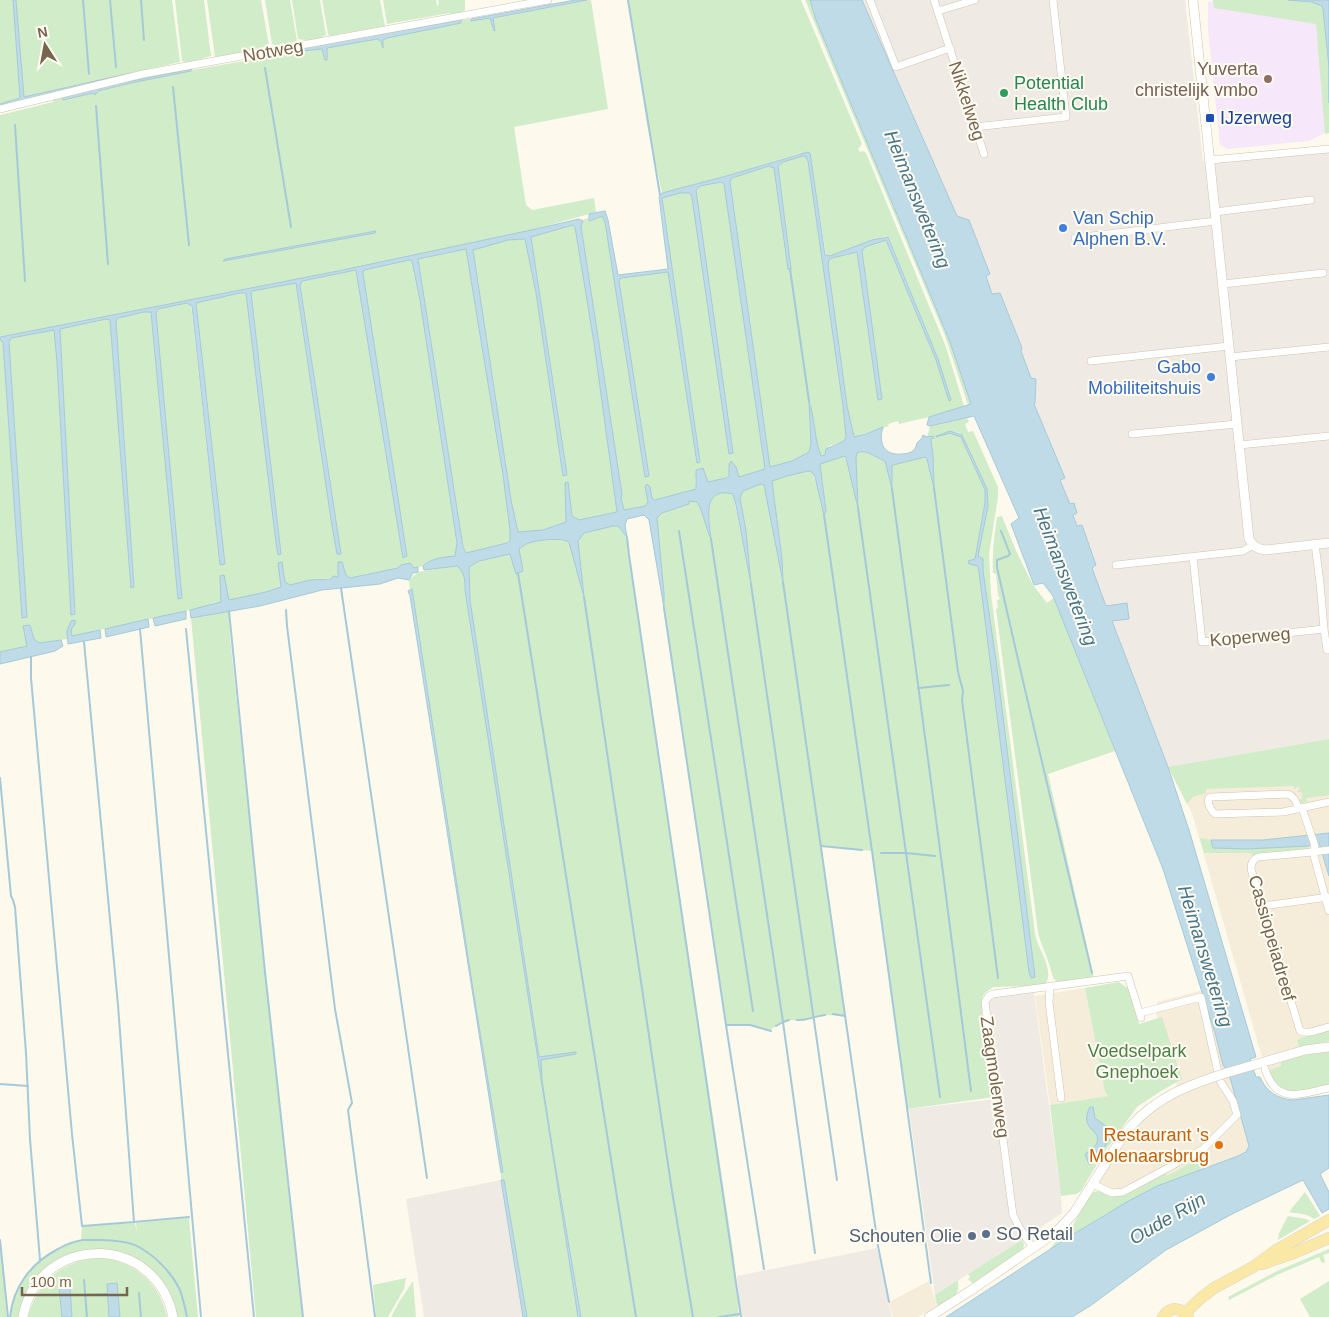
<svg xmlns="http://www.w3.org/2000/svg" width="1329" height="1317" font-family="Helvetica,sans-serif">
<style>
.residential{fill:#f5edda}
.industrial{fill:#efebe4}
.education{fill:#f6e8fa}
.green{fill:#d1ecc9;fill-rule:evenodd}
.water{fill:#bfdbe7;stroke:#a5c9d9;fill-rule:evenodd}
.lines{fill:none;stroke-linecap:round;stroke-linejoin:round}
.stream{stroke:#a5c9d9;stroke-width:2}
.minor-casing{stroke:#d0c3b0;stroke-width:8}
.tertiary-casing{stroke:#d0c3b0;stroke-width:10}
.primary-casing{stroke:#dcd7d1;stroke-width:12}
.minor{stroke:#fff;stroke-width:7}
.tertiary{stroke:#fff;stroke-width:9}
.primary{stroke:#fae8a6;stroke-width:11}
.tertiary-bridge-casing{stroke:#d0c3b0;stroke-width:10;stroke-linecap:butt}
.tertiary-bridge{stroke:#fff;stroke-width:9}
.education-dot{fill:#8d6e63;stroke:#fffcf3;stroke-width:2}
.leisure-dot{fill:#2e9e5b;stroke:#fffcf3;stroke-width:2}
.transit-dot{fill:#1a4fb4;stroke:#fffcf3;stroke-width:2}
.shop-dot{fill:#3f7fe0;stroke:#fffcf3;stroke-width:2}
.food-dot{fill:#e8710a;stroke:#fffcf3;stroke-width:2}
.service-dot{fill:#5c6f8a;stroke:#fffcf3;stroke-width:2}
.labels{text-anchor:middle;stroke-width:4;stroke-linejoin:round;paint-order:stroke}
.street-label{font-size:18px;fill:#79644d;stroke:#fffcf3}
.education-label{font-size:18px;fill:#785e54;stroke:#fffcf3;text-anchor:end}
.leisure-label{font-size:18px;fill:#27864d;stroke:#fffcf3;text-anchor:start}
.transit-label{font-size:18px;fill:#164399;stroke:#fffcf3;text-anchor:start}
.shop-label{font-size:18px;fill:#366cbe;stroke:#fffcf3;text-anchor:start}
.park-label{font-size:18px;fill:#4c7f45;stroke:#fffcf3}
.food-label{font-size:18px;fill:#c56008;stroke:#fffcf3;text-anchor:end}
.service-label{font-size:18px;fill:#4e5e75;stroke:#fffcf3;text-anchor:start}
.water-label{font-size:19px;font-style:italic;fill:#47758c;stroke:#fffcf3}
</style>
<rect width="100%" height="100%" fill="#fdf9ec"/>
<g class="residential">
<polygon points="1329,739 1329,1084 1273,1081 1264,1056 1262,1057 1192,813 1168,767"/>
<polygon points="1085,988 1105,1092 1109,1096 1050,1105 1035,996"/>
<polygon points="1203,990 1252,1147 1248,1154 1107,1213 1097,1185 1135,1121 1179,1092 1156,1014 1157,1002"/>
<polygon points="929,1281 937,1306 918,1317 893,1317 889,1302"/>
</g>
<g class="industrial">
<polygon points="862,0 1185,0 1203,161 1329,149 1329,739 1168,767 1112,621 1127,604 1106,606 1092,568 1096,566 1082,525 1078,527 1073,514 1077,513 1070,505 1060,479 1064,477 1033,403 1031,378 1021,351 1022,348 1000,294 992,295 986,275 989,274 969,220 957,216"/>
<polygon points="1033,985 1061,1196 1062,1213 1019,1242 935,1295 909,1109 996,1099 982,1002 987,993"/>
<polygon points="501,1180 523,1317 424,1317 406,1199"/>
<polygon points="877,1248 888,1301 892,1317 741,1317 737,1276"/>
</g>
<polygon class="education" points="1216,0 1317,17 1327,132 1309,141 1228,149 1220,145 1208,30 1208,2"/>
<g class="green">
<polygon points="0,0 13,0 20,98 0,104"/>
<polygon points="16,0 172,0 180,62 24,97"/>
<polygon points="175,0 204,0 211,56 187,63 182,61"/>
<polygon points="207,0 261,0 269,46 249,51 215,57"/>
<polygon points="265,0 290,0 297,41 278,46 272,44"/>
<path d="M 292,0 L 320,0 L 326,35 C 317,40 308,41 298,39 Z"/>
<polygon points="322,0 380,0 385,26 330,36 328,34"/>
<polygon points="383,0 436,0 437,6 439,4 438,0 465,0 465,10 460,13 450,15 450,13 387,24"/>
<polygon points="587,0 591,0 608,109 514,127 526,205 532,210 594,198 596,212 536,229 338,271 0,337 0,115 53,102 53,100 62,97 63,100 131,83 192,70 292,53 293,51 302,48 303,51 323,49 325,60 327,59 326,48 377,39 381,41 383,46 383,40 387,38 461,23 461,20 471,19 471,21 491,18 494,31 495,30 493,18"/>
<polygon points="628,0 801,0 862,144 858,149 860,152 864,151 866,153 946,347 964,406 929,417 899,424 898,421 888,424 889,426 854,437 847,406 828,265 829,260 832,258 857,252 878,400 882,399 862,251 865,247 886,240 936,360 949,401 951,400 938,359 889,238 886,236 830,256 826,255 810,154 799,154 730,175 662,193 647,124"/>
<polygon points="805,0 810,0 816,20 950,342 971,404 968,405 944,333"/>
<polygon points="1213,0 1288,0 1312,2 1322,6 1323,9 1329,67 1329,133 1325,134 1316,24 1214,8"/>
<polygon points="803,156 805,156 808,161 843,406 846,437 844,441 829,446 825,455 821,456 817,446 811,407 809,403 811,443 809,452 792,461 770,467 730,182 732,178 769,166 774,167 789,269 791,268 778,166 783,162"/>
<path d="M 721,182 L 724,184 L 765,469 L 739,477 L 736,467 C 727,479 723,480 708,482 L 705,472 L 695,479 L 696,489 L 655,500 L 652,498 L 650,487 L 645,486 L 648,502 L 646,506 L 624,510 L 621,498 L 622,494 L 581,225 L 583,221 L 582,220 L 588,218 L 589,221 L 602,216 L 605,222 L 645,477 L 649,476 L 619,281 L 621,278 L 668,272 L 697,462 L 700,462 L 662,198 L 680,193 L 690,193 L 692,198 L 697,196 L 696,190 L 700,186 Z"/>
<polygon points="574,225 575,226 594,343 617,512 579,520 572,516 568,483 565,483 566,522 543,530 518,532 511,500 473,250 508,240 525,239 536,293 563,476 567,475 531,237"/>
<polygon points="466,249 503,475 510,530 510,541 507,543 466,553 463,547 418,259"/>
<polygon points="409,260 412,261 420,300 457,543 456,556 442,558 426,563 423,566 414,568 401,565 398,568 350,578 346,575 342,562 338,562 339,577 310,580 289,585 285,582 281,562 281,587 266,592 183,612 72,636 71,632 75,620 71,621 67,631 67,639 39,643 34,639 30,625 23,627 27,646 0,652 0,340 3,342 22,618 27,617 9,342 11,338 54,329 57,362 71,615 75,614 60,329 106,319 110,320 131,588 134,587 116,321 118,318 144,312 151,312 178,598 182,598 156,313 158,309 188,303 191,305 220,565 225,564 196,303 240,293 246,293 279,554 281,554 251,293 252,291 296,283 332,526 337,554 341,554 300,285 301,281 356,270 378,402 407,556 363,274 363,270"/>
<path d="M 967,418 L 969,422 L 965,424 L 968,432 L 973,431 L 998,487 L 998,497 L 989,554 L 991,594 L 1035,934 C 1038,950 1054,968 1046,984 L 1032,986 L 993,987 L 985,993 L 982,998 L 982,1015 L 994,1097 L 907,1109 L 872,851 L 821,846 L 845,1016 L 825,1015 L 813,1017 L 804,1021 L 789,1020 L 781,1022 L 769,1031 L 750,1025 L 726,1025 L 664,608 L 664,593 L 657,518 L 662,513 L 689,504 L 689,501 L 697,502 C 704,513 705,526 710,537 C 710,519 701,486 733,494 L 750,577 L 746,531 L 740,498 L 743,491 L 761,484 L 764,485 L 783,577 L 782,559 L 772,481 L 787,476 L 809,471 L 812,472 L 826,511 L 820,464 L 845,456 L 858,505 L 856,457 L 857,453 C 866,448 876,458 885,461 L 891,486 L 892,466 L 893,465 L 925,457 L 927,459 L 934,484 L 933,456 L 930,440 L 934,438 L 927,437 L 930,426 ZM 950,431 L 960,433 L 964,438 L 987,490 L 988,506 L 978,556 L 983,560 L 983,571 L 997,668 L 1035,977 L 1031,978 L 1029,972 L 979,572 L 978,566 L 969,561 L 975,559 L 985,503 L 985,490 L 961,437 L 950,433 L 936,435 Z"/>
<path d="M 1002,516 L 1016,551 L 1033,585 L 1047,603 L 1056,596 L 1115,751 L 1048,774 L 1094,978 L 1057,982 C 1051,977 1052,971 1049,964 C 1046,953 1040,943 1038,932 L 996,609 L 998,608 L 997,600 L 1000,599 L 998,595 L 996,574 L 993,573 C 992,554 994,536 997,517 Z"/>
<path d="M 613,526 L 618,526 L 627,537 L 629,555 L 734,1258 L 739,1317 L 581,1317 L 554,1158 L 542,1080 L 540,1060 L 576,1054 L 576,1053 L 539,1057 L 470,600 L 469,567 L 479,561 L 510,554 L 516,573 L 523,571 L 518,549 C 522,547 526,544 529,543 C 538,540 561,537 569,542 L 583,593 L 578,541 L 584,533 Z"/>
<path d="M 453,566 C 465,566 465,580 465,590 L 578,1317 L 527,1317 L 504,1180 L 501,1180 L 501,1173 L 503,1172 L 472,983 L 412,590 L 410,590 L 409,580 L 418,572 Z"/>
<polygon points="229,611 230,637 287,1177 303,1317 256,1317 191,618"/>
<polygon points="1329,739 1329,795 1306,798 1307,802 1300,803 1298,800 1302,799 1302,792 1297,792 1300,788 1298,786 1294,790 1294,786 1206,789 1206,793 1193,797 1187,804 1168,767"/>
<polygon points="1200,838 1211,840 1214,848 1247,849 1309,846 1307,850 1252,855 1250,853 1204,853"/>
<polygon points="1119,982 1129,989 1139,1024 1162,1017 1182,1079 1161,1091 1137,1107 1103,1154 1081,1191 1076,1194 1061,1196 1050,1105 1108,1096 1105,1092 1085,988"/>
<polygon points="1329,1030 1329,1041 1299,1047 1297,1040 1301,1038"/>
<path d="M 1329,1052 L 1329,1085 C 1305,1091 1278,1102 1268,1071 L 1281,1066 L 1281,1062 L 1306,1055 Z"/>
<polygon points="1198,1159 1201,1170 1157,1186 1107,1213 1049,1250 1059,1238 1073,1225 1091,1193 1098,1191 1109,1196 1120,1196 1164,1172 1167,1176"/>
<path d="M 1305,1192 L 1320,1216 L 1314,1219 C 1307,1213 1298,1214 1289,1212 Z"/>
<polygon points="1288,1216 1306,1219 1310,1221 1278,1240 1279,1233"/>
<path d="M 189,1218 L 198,1317 L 177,1317 C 157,1226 36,1227 19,1317 L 10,1317 C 15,1274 42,1253 81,1240 L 82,1226 L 135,1223 L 137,1233 L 136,1223 Z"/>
<polygon points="0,1240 7,1317 0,1317"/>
<polygon points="1022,1240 1024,1244 1023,1250 975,1283 972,1283 968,1279 970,1277 968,1274"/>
<polygon points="1329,1249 1329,1253 1323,1255 1325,1261 1324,1263 1322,1263 1319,1257 1277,1275 1229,1300 1228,1297 1277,1271"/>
<path d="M 93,1258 C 131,1258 159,1280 167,1317 L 120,1317 L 117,1283 L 107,1284 L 109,1317 L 72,1317 L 70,1288 L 59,1288 L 62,1317 L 28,1317 C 37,1283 58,1264 93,1258 Z"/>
<polygon points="406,1278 404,1289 388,1317 376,1317 373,1285"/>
<path d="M 958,1280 C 960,1297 951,1299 939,1307 L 936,1302 L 935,1295 Z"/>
<polygon points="413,1281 416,1317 391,1317 399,1302"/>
<polygon points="1329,1281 1329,1317 1310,1317 1300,1299"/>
</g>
<g class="water">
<polygon points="13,0 16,0 24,97 131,73 131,74 0,106 0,104 20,98"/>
<polygon points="575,0 587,0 493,18 495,31 494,31 490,18 471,21 471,19"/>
<path d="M 810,0 L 862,0 L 957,216 L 969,220 L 990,274 L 986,276 L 992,294 L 1000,293 L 1022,348 L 1021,351 L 1031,378 L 1036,379 L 1035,403 L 1034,404 L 1065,478 L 1060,480 L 1070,504 L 1074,503 L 1077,513 L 1073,515 L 1077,526 L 1082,525 L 1096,565 L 1092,568 L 1106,606 L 1127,603 L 1129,619 L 1112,621 L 1168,767 L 1189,830 L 1256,1057 L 1250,1059 L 1256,1077 L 1260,1077 C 1266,1091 1277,1099 1293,1100 L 1329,1095 L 1329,1168 L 1320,1174 L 1329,1192 L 1329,1209 L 1322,1213 L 1303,1180 L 1234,1213 L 1166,1250 L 1090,1306 L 1072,1317 L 946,1317 L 1072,1235 L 1125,1203 L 1157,1186 L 1238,1156 L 1246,1152 L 1249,1146 L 1229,1074 L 1223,1065 L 1215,1033 L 1163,869 L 1053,596 L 1043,583 L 1034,585 L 1011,524 L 1019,518 L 974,416 L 930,426 L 927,425 L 929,417 L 971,404 L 950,342 L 816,20 Z"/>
<polygon points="1288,0 1329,0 1329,103 1329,67 1323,9 1322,6 1312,2"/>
<polygon points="461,20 461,23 387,38 383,40 383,48 381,41 377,39 327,48 327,60 325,60 322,49 302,51 302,48"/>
<polygon points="192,69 191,71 131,83 98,91 95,95 93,93 63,100 62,97 121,83"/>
<path d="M 808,152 L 810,153 L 825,255 L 830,256 L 872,240 L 888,237 L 938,359 L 951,400 L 949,401 L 936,360 L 886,240 L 865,247 L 862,251 L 882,399 L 878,400 L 857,252 L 832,258 L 829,260 L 828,265 L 847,406 L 854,437 L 866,434 L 883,427 C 878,443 884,456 902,454 C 906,454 911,453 914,450 C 916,448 916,446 917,443 L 922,438 L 923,435 L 927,437 L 933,436 L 934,438 L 931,439 L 931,440 L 933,456 L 934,488 L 927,459 L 925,457 L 893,465 L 892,466 L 892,489 L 885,461 C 876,458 866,448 857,453 L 856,457 L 858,508 L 846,458 L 845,456 L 820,464 L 826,511 L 824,515 L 815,477 L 812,472 L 808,471 L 787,476 L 772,481 L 782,559 L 783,582 L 764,485 L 761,484 L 743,491 L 740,498 L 746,531 L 751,584 L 736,505 L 733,494 C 701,486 709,520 711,539 C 705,527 704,513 697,502 L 689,501 L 689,504 L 662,513 L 657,518 L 664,593 L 664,608 L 649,520 L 644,515 L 627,519 L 625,525 L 627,537 L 618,526 L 613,526 L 584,533 L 578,541 L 584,597 L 569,542 C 561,537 538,540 529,543 C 526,544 522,547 519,549 L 523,571 L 516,574 L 510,554 L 479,561 L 469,567 L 470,600 L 539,1057 L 576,1052 L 576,1054 L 541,1060 L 542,1080 L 554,1158 L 581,1317 L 578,1317 L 465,590 C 465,581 465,572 457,566 L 424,570 L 423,566 C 431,558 445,557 455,556 L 457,543 L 420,300 L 412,261 L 409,260 L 364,270 L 363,273 L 407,556 L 403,558 L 356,270 L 302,281 L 300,285 L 341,554 L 337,554 L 332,526 L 296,283 L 252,291 L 251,293 L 281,554 L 278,555 L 276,543 L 246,293 L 240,293 L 196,303 L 225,564 L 220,565 L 192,306 L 187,303 L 158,309 L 156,313 L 182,598 L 178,599 L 151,312 L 144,312 L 118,318 L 116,321 L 134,587 L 131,588 L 110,320 L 106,319 L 60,329 L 75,614 L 71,615 L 57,362 L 54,330 L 11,338 L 9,342 L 27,617 L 22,618 L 3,342 L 0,340 L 0,337 L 338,271 L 536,229 L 579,219 L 583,221 L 581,226 L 622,494 L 621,498 L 624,510 L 645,506 L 648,502 L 645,486 L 647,484 L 650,487 L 652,498 L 655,500 L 696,489 L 696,470 L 703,468 L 708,482 L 726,478 L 729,476 L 729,465 L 731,461 L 736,467 L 739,477 L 765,469 L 724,184 L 721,182 L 700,186 L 696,190 L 733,453 L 729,454 L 692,198 L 690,193 L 680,193 L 662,198 L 700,462 L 697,463 L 668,272 L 621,278 L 619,281 L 649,476 L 645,477 L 605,222 L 602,216 L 589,221 L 589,214 L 605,211 L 608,220 L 618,275 L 668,269 L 659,197 L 662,193 L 730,175 ZM 803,156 L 805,156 L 808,161 L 843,406 L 846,437 L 844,441 L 826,449 L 825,455 L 821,456 C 814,438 815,419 809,401 L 811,443 L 809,452 L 792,461 L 770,467 L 730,182 L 732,178 L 769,166 L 774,168 L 788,269 L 791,269 L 778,166 L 783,162 ZM 573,225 L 575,227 L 594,343 L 617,512 L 579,520 L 572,516 L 568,482 L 565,483 L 566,522 L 543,530 L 518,532 L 511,500 L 473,250 L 508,240 L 525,239 L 536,293 L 563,476 L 567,475 L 531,237 ZM 466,249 L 503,475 L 510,530 L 510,541 L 507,543 L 466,553 L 463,547 L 418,259 Z"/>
<polygon points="376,231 375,233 223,261 225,259"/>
<polygon points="950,431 962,435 987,489 988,506 978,556 983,559 983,571 997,668 1035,977 1031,978 1029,972 979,572 978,566 969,564 968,561 975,559 985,503 985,490 961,437 950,433 936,437 936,436"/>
<polygon points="282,562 285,582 290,585 310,580 331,579 333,576 338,577 338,562 342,562 346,575 350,578 398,568 401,565 410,563 414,568 418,567 418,572 413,573 409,580 398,578 380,584 322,590 260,606 191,618 190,610 221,602 220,576 224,575 229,600 266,592 281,587 278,563"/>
<polygon points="412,589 472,983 503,1172 501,1173 410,596 408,591"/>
<polygon points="186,611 186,619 155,626 153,618"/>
<polygon points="148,619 149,627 106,637 105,629"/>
<polygon points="75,620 75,624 72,628 71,632 72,636 100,630 101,638 68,644 67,631 71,621"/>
<polygon points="30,625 34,639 39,643 61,640 63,646 55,651 0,664 0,652 27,646 23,626"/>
<polygon points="1329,833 1329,876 1319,843 1311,844 1309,846 1247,849 1213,848 1211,840 1263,840"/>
<path d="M 1090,1107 L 1093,1107 L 1095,1118 L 1112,1131 L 1114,1135 L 1105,1146 L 1097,1151 L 1091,1164 L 1089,1164 L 1085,1154 C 1089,1151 1095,1147 1097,1143 C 1102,1129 1078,1130 1090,1107 Z"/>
<polygon points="501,1180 504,1180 527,1317 523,1317"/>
<polygon points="117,1283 120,1317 109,1317 107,1284"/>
<polygon points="70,1287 72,1317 62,1317 59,1288"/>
</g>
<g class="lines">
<g class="stream">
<polyline points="83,0 89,74"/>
<polyline points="110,0 116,67"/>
<polyline points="141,0 144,40"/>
<polyline points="628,0 660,195"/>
<polyline points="265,68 291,227"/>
<polyline points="173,87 189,245"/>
<polyline points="96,106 108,264"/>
<polyline points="15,125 25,281"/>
<polyline points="790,269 809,401"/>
<polyline points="934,488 958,672 963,691 962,700 998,978"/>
<polyline points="892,489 941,857 971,1091"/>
<polyline points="858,508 940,1097"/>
<polyline points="824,515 872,851 931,1283"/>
<polyline points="679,531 753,1011"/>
<path d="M 1001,531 L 1010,554 L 1008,556 L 997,560 L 997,567 C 1027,702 1060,837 1092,973"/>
<polyline points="627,537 629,555 741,1317"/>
<polyline points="711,539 783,1022 815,1253"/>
<polyline points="518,573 636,1317"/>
<polyline points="783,582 878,1246 889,1302"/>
<polyline points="751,584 837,1180"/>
<polyline points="341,588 427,1178"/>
<polyline points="584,597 672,1191 693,1317"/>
<polyline points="664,608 726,1025 764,1269"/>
<polyline points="286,610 287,626 335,1009 352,1103 348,1110 375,1317"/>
<polyline points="229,611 265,972 303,1317"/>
<polyline points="140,629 201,1317"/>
<polyline points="186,629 254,1317"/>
<polyline points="31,657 31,678 72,1134 82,1226 134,1222 118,1005 84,642"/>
<polyline points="918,688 949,685"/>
<polyline points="0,778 11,896 13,900 15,907 26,1053 30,1139 40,1260"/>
<polyline points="821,846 862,850"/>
<polyline points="881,853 906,853 935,856"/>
<polyline points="833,1014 845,1016"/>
<path d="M 797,1020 C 808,1021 814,1016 825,1015"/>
<polyline points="726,1025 750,1025 771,1031"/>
<polyline points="776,1026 783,1022 789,1020"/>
<polyline points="0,1084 28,1086"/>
<polyline points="134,1222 189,1217"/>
<polyline points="0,1240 8,1317"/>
<polyline points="84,1280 87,1317"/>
<polyline points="139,1293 141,1317"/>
<polyline points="85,1295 107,1294"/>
<path d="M 10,1317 C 13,1287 31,1263 58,1249 C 65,1245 75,1241 83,1240 C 89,1240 96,1240 102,1240 C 113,1240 130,1242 139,1247 C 155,1256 171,1272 179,1288 C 183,1297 185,1307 187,1317"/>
<polyline points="719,1317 740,1314"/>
</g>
<defs>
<g id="minor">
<polyline points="870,0 896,67 950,48"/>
<polyline points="934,0 984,154"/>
<polyline points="938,11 975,0"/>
<polyline points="0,109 143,74 548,0"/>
<polyline points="975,127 1066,117 1053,0"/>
<polyline points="1210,160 1329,149"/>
<polyline points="1215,212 1311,200"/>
<polyline points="1075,238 1216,221"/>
<polyline points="1223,284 1323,273"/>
<polyline points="1230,357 1329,347"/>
<polyline points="1091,361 1229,346"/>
<polyline points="1132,434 1237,424"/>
<polyline points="1239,445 1329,436"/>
<polyline points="1193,557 1202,642 1324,629 1320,583 1315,544"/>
<polyline points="1116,565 1243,551 1253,545"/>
<polyline points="1324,629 1327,650 1329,650"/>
<polyline points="1302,808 1315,846 1313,852 1329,911"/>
<path d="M 1298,809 C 1297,802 1295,797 1288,794 L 1211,797 L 1209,798 C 1207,803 1211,811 1215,814 L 1283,812 L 1329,802"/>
<path d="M 1329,850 L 1313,852 L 1258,857 C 1253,860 1251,862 1251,869 L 1300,1031 C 1308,1035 1320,1029 1329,1027"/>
<polyline points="1263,906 1329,897"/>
<polyline points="1050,986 1049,1002 1061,1098"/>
<path d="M 1265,1069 C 1276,1105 1300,1094 1329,1088"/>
<polyline points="1093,1184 1112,1193 1123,1192 1203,1149 1237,1115 1233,1101 1220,1081 1201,997 1140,1013"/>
<polyline points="1033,1248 1019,1227 1013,1215 985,1002 989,996 993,994 1128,976 1141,1018"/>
</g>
<g id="tertiary">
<path d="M 1193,0 L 1249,539 C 1253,546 1257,549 1265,550 L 1329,543"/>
<polyline points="1226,1073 1305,1050 1329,1047"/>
<path d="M 23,1317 C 38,1233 156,1232 173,1317"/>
<polyline points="929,1317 970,1291 1056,1232 1074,1213 1109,1158"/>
</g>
<g id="primary">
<polyline points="1262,1264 1294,1253 1329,1238"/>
<polyline points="1185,1313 1202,1297 1214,1288 1253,1267 1275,1251 1329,1220"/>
<path d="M 1163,1317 C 1170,1306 1181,1307 1188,1317"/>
</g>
</defs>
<use href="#minor" class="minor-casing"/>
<use href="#tertiary" class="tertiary-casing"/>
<use href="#primary" class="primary-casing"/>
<use href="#minor" class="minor"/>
<use href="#tertiary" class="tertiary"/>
<use href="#primary" class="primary"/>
<defs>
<path id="tertiary-bridge" d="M 1109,1158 C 1116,1147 1123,1135 1131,1126 C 1158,1096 1189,1085 1226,1073"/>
</defs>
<use href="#tertiary-bridge" class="tertiary-bridge-casing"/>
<use href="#tertiary-bridge" class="tertiary-bridge"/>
</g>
<circle class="education-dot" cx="1268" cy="79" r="5"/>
<circle class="leisure-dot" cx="1004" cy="93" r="5"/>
<rect class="transit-dot" x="1205" y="113" width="10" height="10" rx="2.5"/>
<g class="shop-dot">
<circle cx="1063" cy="228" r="5"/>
<circle cx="1211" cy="377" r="5"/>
</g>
<circle class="food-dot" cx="1219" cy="1145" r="5"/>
<g class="service-dot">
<circle cx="986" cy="1234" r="5"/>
<circle cx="972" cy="1236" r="5"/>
</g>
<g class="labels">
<g class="street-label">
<text transform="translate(273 51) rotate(-10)" y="6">Notweg</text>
<text transform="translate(967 101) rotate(72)" y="6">Nikkelweg</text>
<text transform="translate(1250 637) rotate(-5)" y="6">Koperweg</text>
<text transform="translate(1272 938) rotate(74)" y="6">Cassiopeiadreef</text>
<text transform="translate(995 1077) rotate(82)" y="6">Zaagmolenweg</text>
</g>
<g class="education-label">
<text x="1258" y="75">Yuverta<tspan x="1258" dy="21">christelijk vmbo</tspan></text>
</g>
<g class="leisure-label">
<text x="1014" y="89">Potential<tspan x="1014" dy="21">Health Club</tspan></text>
</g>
<g class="transit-label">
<text x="1220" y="124">IJzerweg</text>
</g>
<g class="shop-label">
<text x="1073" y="224">Van Schip<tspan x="1073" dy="21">Alphen B.V.</tspan></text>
<text x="1201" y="373" text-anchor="end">Gabo<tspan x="1201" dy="21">Mobiliteitshuis</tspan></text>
</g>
<g class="park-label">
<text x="1137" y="1057">Voedselpark<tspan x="1137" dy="21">Gnephoek</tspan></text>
</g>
<g class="food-label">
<text x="1209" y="1141">Restaurant 's<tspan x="1209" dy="21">Molenaarsbrug</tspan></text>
</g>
<g class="service-label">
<text x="996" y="1240">SO Retail</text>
<text x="962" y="1242" text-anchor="end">Schouten Olie</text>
</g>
<g class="water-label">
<text transform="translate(918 199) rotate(68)" y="7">Heimanswetering</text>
<text transform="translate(1066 576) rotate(69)" y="7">Heimanswetering</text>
<text transform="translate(1206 956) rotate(73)" y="7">Heimanswetering</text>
<text transform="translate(1167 1218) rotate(-30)" y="7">Oude Rijn</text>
</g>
</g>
<g transform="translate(45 45) rotate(349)" stroke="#fffcf3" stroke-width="4" paint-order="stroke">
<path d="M0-4L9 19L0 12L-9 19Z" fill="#79644d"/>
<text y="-8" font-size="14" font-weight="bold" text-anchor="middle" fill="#79644d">N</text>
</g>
<path d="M22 1287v8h105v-8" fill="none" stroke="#79644d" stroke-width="2.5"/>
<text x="30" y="1287" font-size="15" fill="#79644d" stroke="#fffcf3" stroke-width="4" paint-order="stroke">100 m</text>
</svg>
